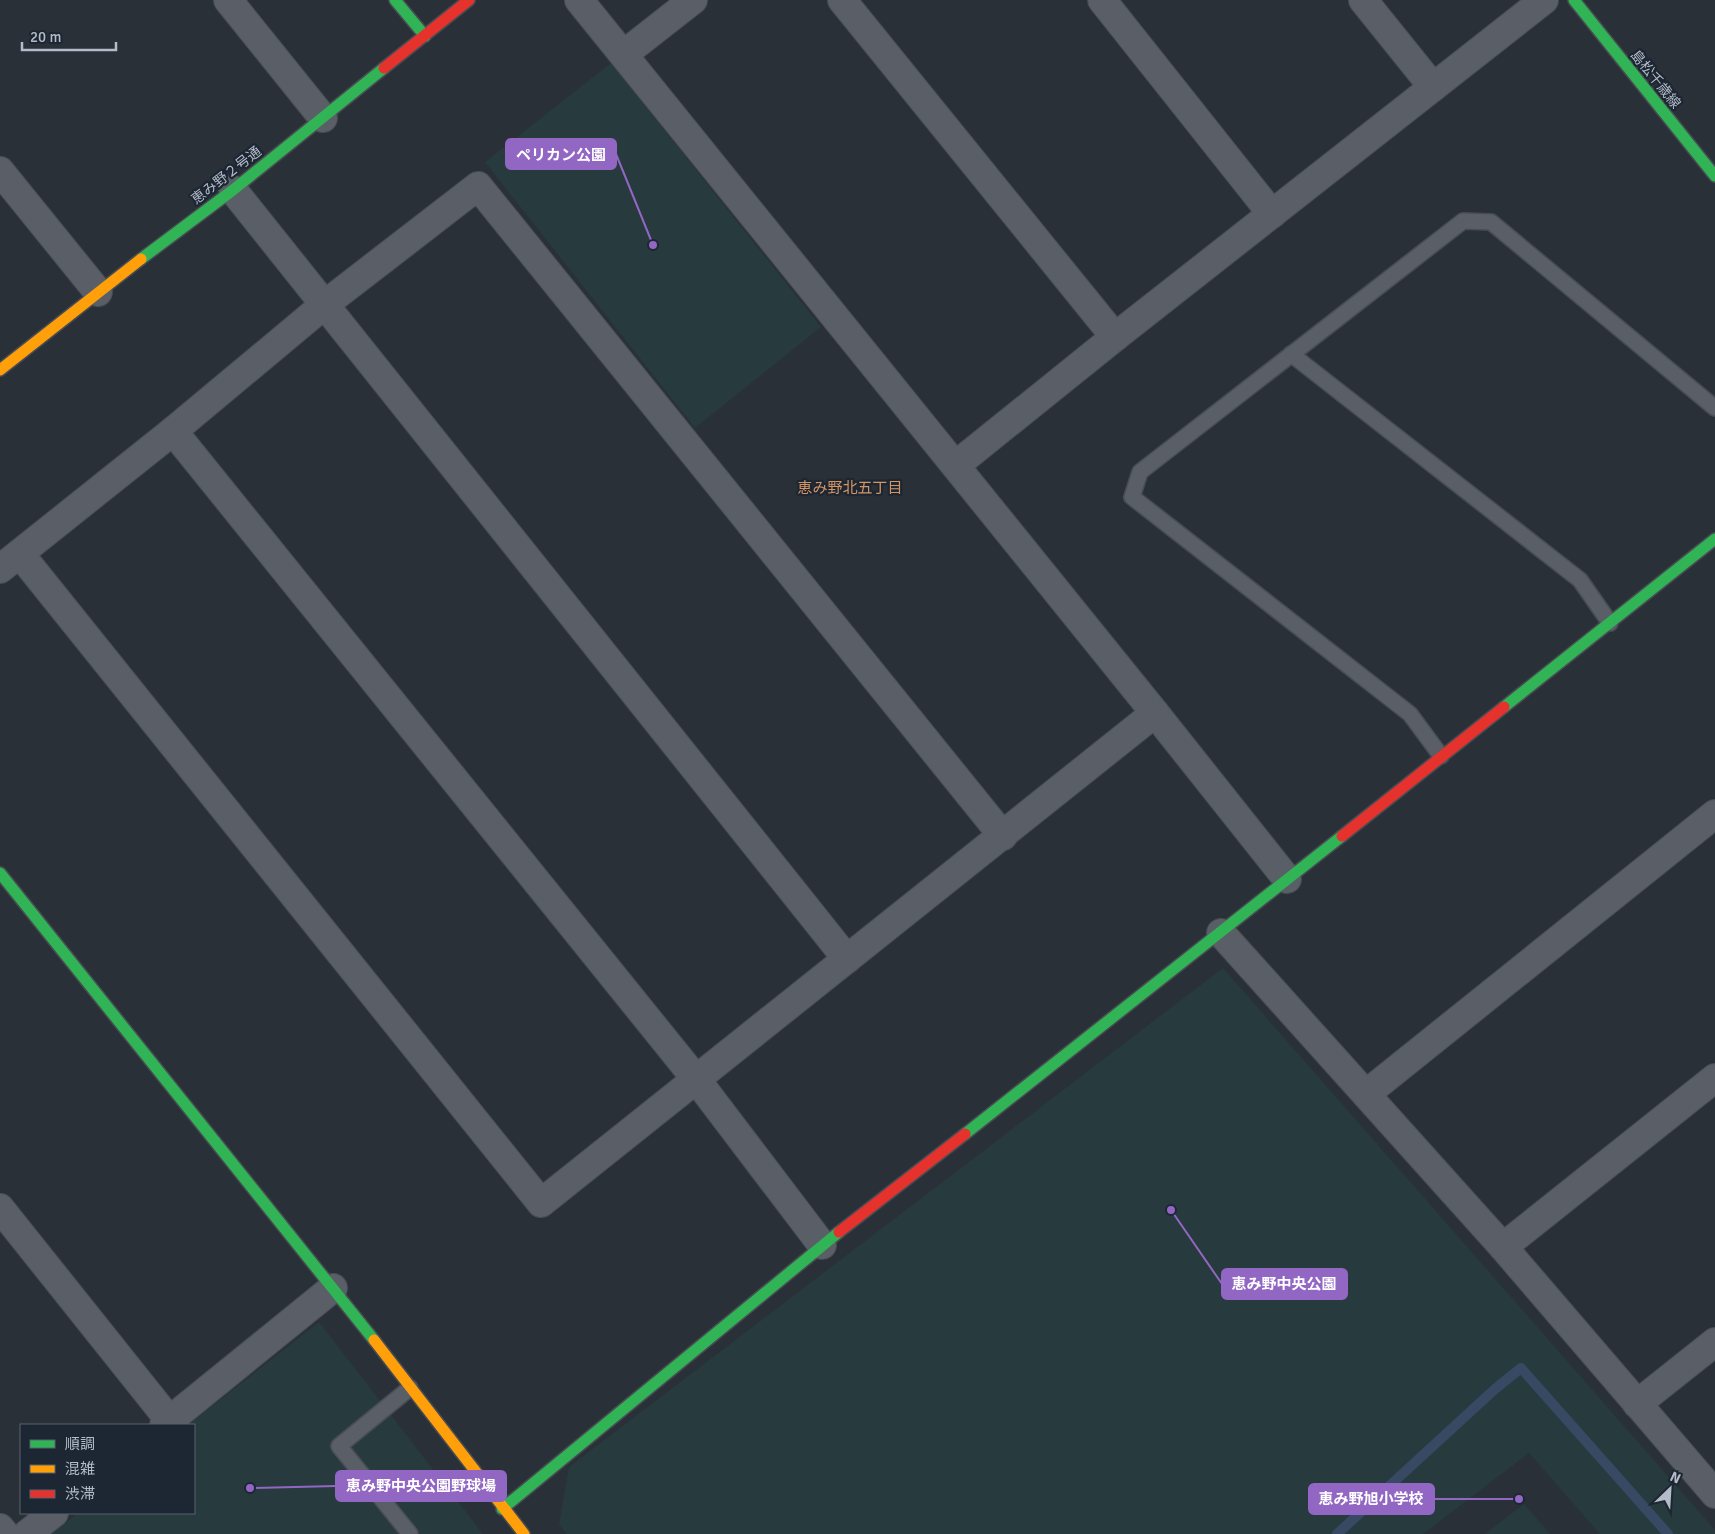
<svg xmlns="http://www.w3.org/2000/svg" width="1715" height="1534" font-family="Signika,'Noto Sans JP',sans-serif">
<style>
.green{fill:#273a3e}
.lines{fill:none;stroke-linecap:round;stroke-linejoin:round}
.stream{stroke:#384963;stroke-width:10}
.lane-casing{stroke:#484c53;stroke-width:18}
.street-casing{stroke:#484c53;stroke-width:30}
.fast-casing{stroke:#484c53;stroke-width:14}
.slow-casing{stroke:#484c53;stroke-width:14}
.jam-casing{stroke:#484c53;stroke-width:14}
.lane{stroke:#5a5e66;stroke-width:15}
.street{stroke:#5a5e66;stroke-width:28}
.fast{stroke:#30b455;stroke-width:11}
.slow{stroke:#ff9f0a;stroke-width:11}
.jam{stroke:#e5322d;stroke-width:11}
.labels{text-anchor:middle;stroke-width:4.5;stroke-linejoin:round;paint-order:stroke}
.street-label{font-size:14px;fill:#b4bcc9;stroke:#1d2633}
.neighbourhood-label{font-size:15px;fill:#d59563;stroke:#1d2633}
.leader{fill:none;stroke:#9266c3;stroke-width:2}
.callout-dot{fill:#9266c3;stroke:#1d2633;stroke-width:2}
.callout{fill:#9266c3;stroke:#9266c3;stroke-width:2}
.callout-label{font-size:15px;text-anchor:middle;font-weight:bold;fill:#fff}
</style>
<rect width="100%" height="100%" fill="#2a3038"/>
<g class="green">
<polygon points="611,63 821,327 695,428 485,162"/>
<polygon points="1223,968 1715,1530 1715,1534 1600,1534 1529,1453 1423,1534 567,1534 559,1525 569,1467"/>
<polygon points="319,1322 483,1534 51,1534 78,1513 194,1513 194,1425 188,1425"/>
<polygon points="1524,1504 1550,1534 1485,1534"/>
</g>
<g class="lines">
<polyline class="stream" points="1337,1534 1495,1389 1521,1368 1668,1534"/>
<defs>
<g id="lane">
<polyline points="1291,354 1580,580 1610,623"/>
<polyline points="1441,756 1410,714 1132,497 1140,472 1463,221 1491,222 1715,408"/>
<polyline points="410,1534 339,1446 410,1388"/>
</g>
<g id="street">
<polyline points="228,0 323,118"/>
<polyline points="579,0 1155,713 1287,879"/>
<polyline points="842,0 1115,337"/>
<polyline points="1102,0 1272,214"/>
<polyline points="1363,0 1433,87"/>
<polyline points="624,54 693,0"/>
<polyline points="0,171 98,292"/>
<polyline points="233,190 847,959"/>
<polyline points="173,431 696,1079 822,1245"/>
<polyline points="956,465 1115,337 1544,0"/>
<polyline points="20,554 541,1203 1155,713"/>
<polyline points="0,569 173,431 324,305 478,186 1003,836"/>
<polyline points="1221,933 1503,1247 1715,1494"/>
<polyline points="1366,1094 1715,814"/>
<polyline points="0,1208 170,1421"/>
<polyline points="1503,1247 1715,1078"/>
<polyline points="1637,1404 1715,1342"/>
<polyline points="164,1425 333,1288"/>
<polyline points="0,1528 5,1534"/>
<polyline points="27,1534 54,1513"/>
</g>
<g id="fast">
<polyline points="395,0 425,36"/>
<polyline points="1574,0 1715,176"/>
<polyline points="141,259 233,190 384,68"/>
<polyline points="1504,707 1715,539"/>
<polyline points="0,873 374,1340"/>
<polyline points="965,1134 1342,836"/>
<polyline points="502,1509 839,1232"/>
</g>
<g id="slow">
<polyline points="0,370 141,259"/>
<polyline points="374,1340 524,1534"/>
</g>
<g id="jam">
<polyline points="384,68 469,0"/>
<polyline points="1342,836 1504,707"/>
<polyline points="839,1232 965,1134"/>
</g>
</defs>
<use href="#lane" class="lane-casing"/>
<use href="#street" class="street-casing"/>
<use href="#fast" class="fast-casing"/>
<use href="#slow" class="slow-casing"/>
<use href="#jam" class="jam-casing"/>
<use href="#lane" class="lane"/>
<use href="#street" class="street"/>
<use href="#fast" class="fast"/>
<use href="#slow" class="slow"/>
<use href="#jam" class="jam"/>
</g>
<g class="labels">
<g class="street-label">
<text transform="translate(1656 79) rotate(51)" y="5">島松千歳線</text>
<text transform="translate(226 175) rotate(-38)" y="5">恵み野２号通</text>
</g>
<g class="neighbourhood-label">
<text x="850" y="493">恵み野北五丁目</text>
</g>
</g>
<path class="leader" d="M653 245L616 154M1171 1210L1222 1284M250 1488L336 1486M1519 1499L1434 1499"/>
<g class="callout-dot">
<circle cx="653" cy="245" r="5"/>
<circle cx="1171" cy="1210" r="5"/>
<circle cx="250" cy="1488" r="5"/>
<circle cx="1519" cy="1499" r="5"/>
</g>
<g class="callout">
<rect x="506" y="139" width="110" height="30" rx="5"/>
<rect x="1222" y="1269" width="125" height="30" rx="5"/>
<rect x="336" y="1471" width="170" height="30" rx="5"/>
<rect x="1309" y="1484" width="125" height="30" rx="5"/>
</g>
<g class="callout-label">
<text x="561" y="160">ペリカン公園</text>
<text x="1284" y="1289">恵み野中央公園</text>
<text x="421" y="1491">恵み野中央公園野球場</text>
<text x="1371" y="1504">恵み野旭小学校</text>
</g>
<rect x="20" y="1424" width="175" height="90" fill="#1d2633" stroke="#59626f"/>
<rect x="30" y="1440" width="25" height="8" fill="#30b455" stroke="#59626f"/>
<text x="65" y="1449" font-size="15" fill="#b4bcc9">順調</text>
<rect x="30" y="1465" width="25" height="8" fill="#ff9f0a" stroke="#59626f"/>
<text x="65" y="1474" font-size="15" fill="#b4bcc9">混雑</text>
<rect x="30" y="1490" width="25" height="8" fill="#e5322d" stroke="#59626f"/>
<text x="65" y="1499" font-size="15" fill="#b4bcc9">渋滞</text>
<g transform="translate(1670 1489) rotate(25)" stroke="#1d2633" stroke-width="4" paint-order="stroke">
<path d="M0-4L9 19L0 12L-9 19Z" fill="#b4bcc9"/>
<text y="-8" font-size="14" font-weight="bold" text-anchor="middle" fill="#b4bcc9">N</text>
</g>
<path d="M22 42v8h94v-8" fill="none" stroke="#b4bcc9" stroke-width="2.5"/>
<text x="30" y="42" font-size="15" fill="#b4bcc9" stroke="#1d2633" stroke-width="4" paint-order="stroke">20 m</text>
</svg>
